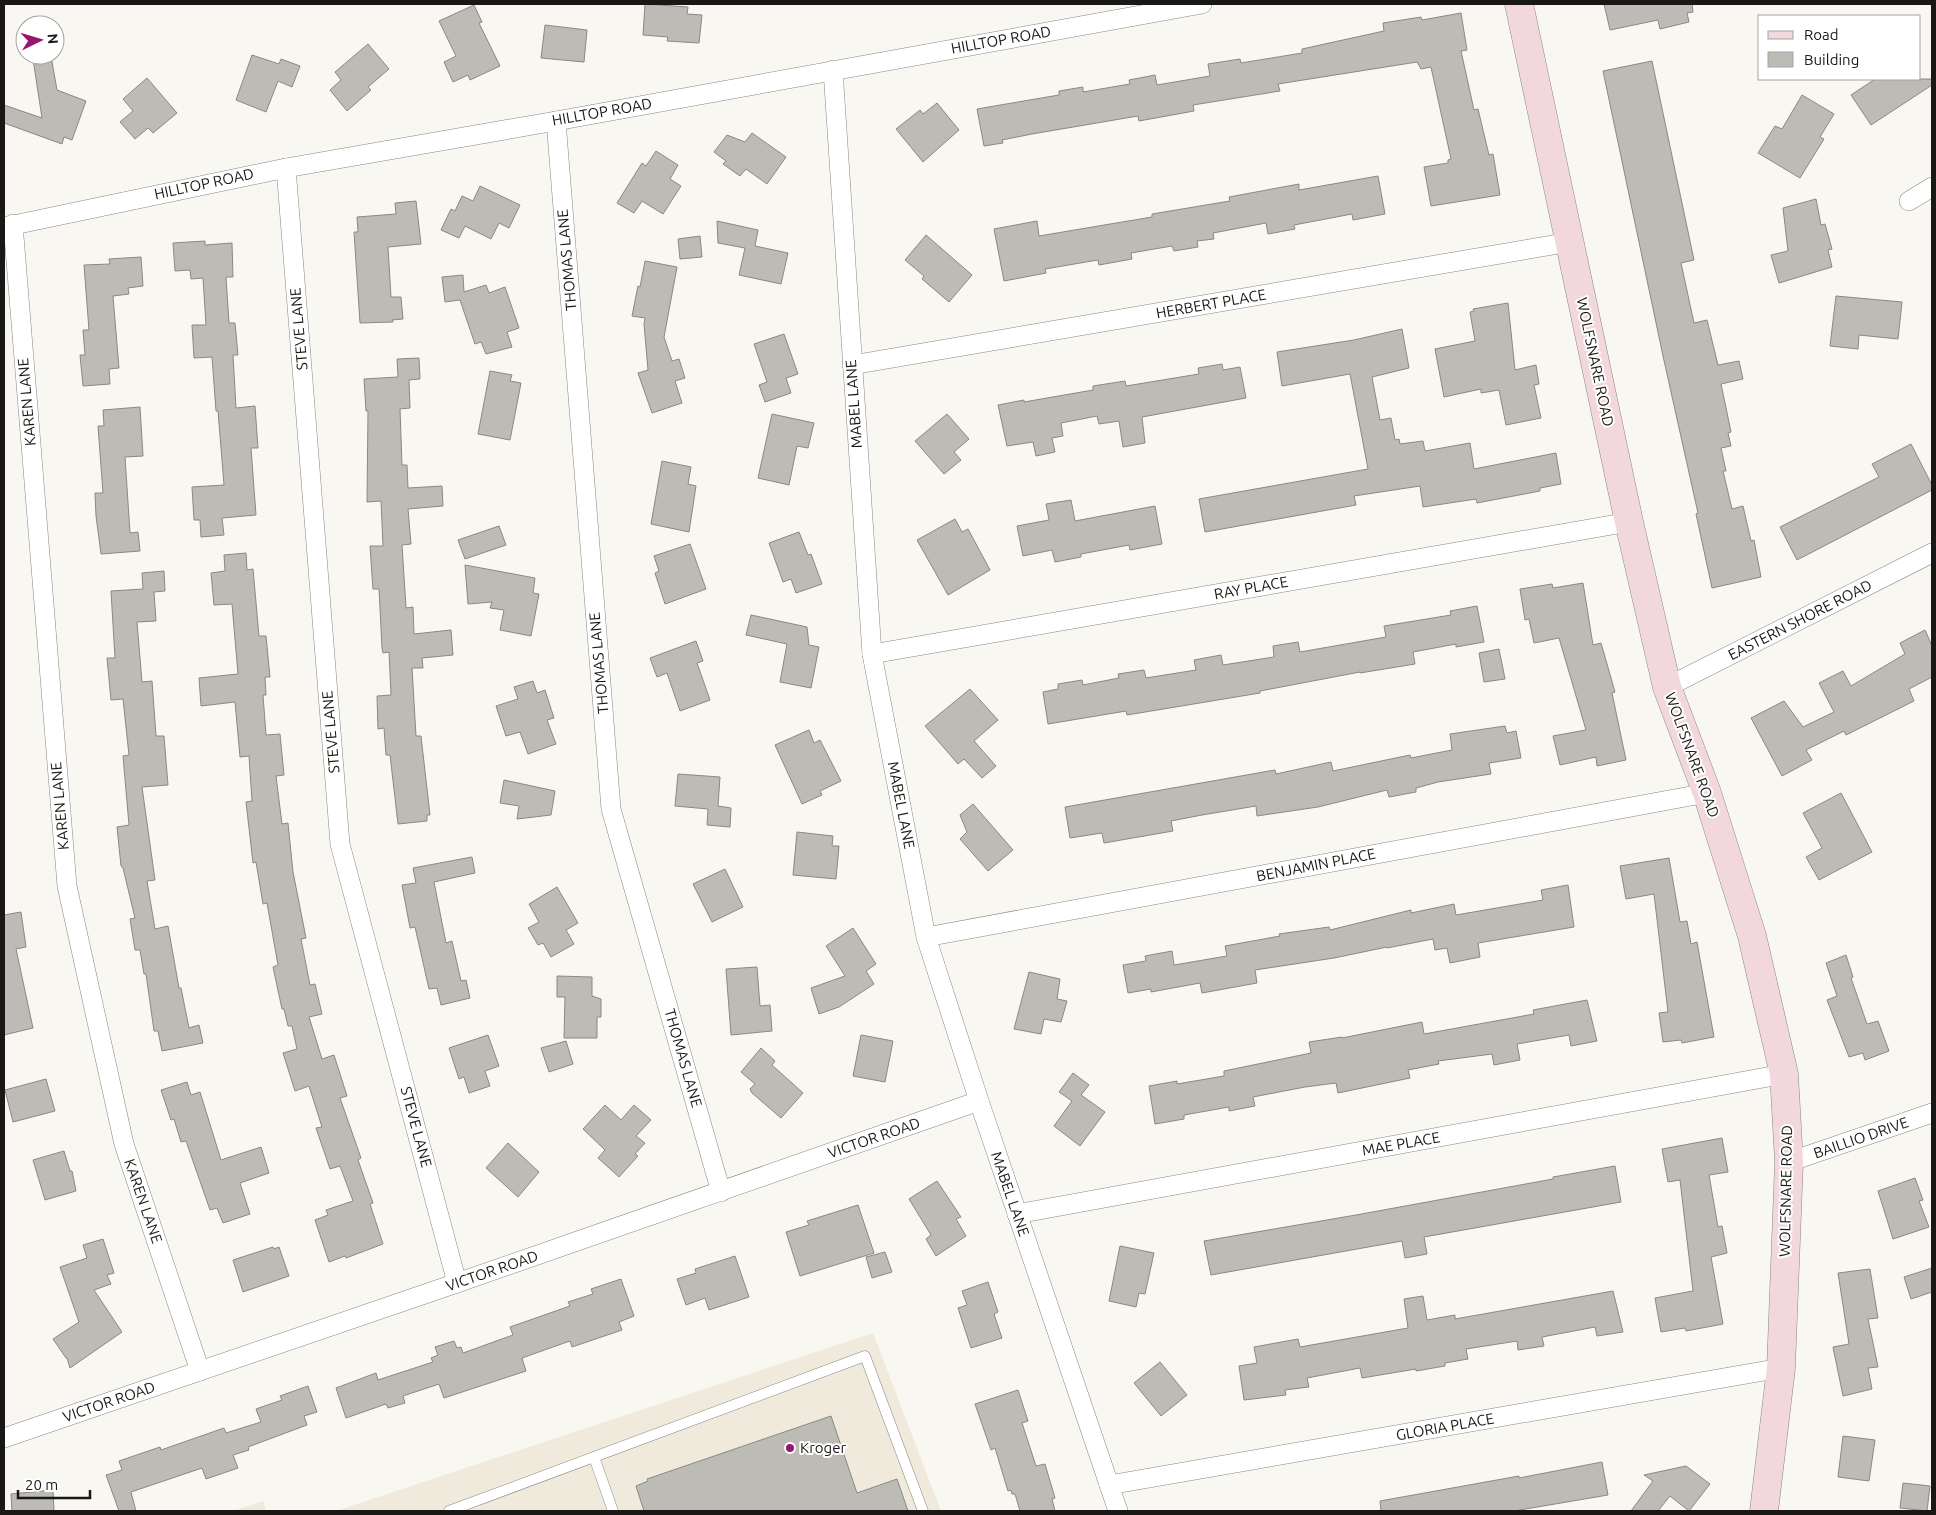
<svg xmlns="http://www.w3.org/2000/svg" width="1936" height="1515" font-family="Ubuntu,sans-serif">
<style>
.built{fill:#efeadc}
.building{fill:#bdbbb5;stroke:#8b8883}
.lines{fill:none;stroke-linecap:round;stroke-linejoin:round}
.lane-casing{stroke:#898781;stroke-width:11}
.street-casing{stroke:#898781;stroke-width:20}
.secondary-casing{stroke:#898781;stroke-width:29}
.lane{stroke:#fff;stroke-width:10}
.street{stroke:#fff;stroke-width:19}
.secondary{stroke:#f2d8dd;stroke-width:28}
.poi-dot{fill:#95166f;stroke:#fff;stroke-width:2}
.labels{text-anchor:middle;stroke-width:4;stroke-linejoin:round;paint-order:stroke}
.street-label{font-size:15px;fill:#191816;stroke:#fff}
.poi-label{font-size:15px;fill:#191816;stroke:#fff;text-anchor:start}
</style>
<rect width="100%" height="100%" fill="#f9f7f1"/>
<g class="built">
<polygon points="873,1333 941,1511 336,1511"/>
<polygon points="263,1501 266,1511 233,1511"/>
</g>
<g class="building">
<polygon points="645,4 688,7 687,14 702,15 699,43 667,41 668,37 643,35"/>
<polygon points="1604,4 1692,4 1693,12 1687,13 1689,22 1660,29 1658,20 1610,30"/>
<polygon points="474,5 482,22 479,23 500,66 470,80 468,75 453,82 444,62 456,56 439,21"/>
<polygon points="1461,13 1467,50 1461,51 1474,110 1478,109 1489,155 1493,154 1500,195 1431,206 1424,167 1448,163 1448,160 1451,159 1431,67 1421,69 1417,62 1278,84 1280,91 1193,105 1194,111 1139,121 1138,116 1032,134 1002,140 1003,143 984,146 977,109 1059,95 1059,91 1083,87 1083,92 1130,84 1129,80 1155,75 1157,85 1210,76 1208,64 1240,59 1241,63 1302,53 1302,49 1384,31 1383,23 1421,17 1422,20"/>
<polygon points="545,25 587,30 584,62 541,58"/>
<polygon points="368,44 389,69 368,87 371,90 347,111 330,90 341,80 335,72"/>
<polygon points="252,55 279,64 281,59 300,66 292,87 278,81 266,112 236,100"/>
<polygon points="51,56 57,90 86,101 72,140 64,137 62,144 4,123 4,105 42,118 33,59"/>
<polygon points="1652,61 1694,260 1681,263 1694,323 1707,320 1718,365 1739,361 1743,379 1721,384 1731,432 1728,433 1731,446 1721,448 1726,471 1723,471 1732,509 1743,506 1751,541 1754,540 1761,577 1712,588 1696,514 1698,513 1663,356 1603,71"/>
<polygon points="147,78 177,113 153,133 148,128 135,139 120,122 133,111 123,99"/>
<polygon points="1875,79 1932,79 1932,85 1871,125 1851,95"/>
<polygon points="1802,95 1834,114 1820,137 1824,139 1800,178 1758,153 1775,126 1782,129"/>
<polygon points="937,103 959,130 923,162 896,129 920,110 923,114"/>
<polygon points="752,133 786,157 767,184 746,169 740,176 723,164 726,161 714,152 727,135 745,142"/>
<polygon points="656,151 678,165 670,179 681,186 663,214 642,201 634,213 617,203 642,163 646,166"/>
<polygon points="1378,176 1385,214 1353,220 1352,214 1294,225 1295,229 1268,234 1266,223 1213,233 1214,239 1197,241 1198,247 1174,251 1172,246 1131,253 1132,259 1099,265 1098,260 1045,269 1046,273 1004,281 994,229 1037,221 1039,236 1152,217 1152,214 1230,201 1229,197 1299,184 1299,190"/>
<polygon points="480,186 520,205 509,228 499,223 491,239 465,226 459,238 441,230 451,209 455,211 462,196 473,201"/>
<polygon points="1816,199 1821,225 1825,224 1832,249 1828,250 1832,267 1779,283 1771,255 1788,251 1783,208"/>
<polygon points="416,201 421,244 388,247 391,297 401,297 403,319 392,320 393,322 360,323 354,232 358,232 357,217 396,214 395,203"/>
<polygon points="717,221 758,230 755,246 788,253 781,284 739,275 745,248 718,243"/>
<polygon points="926,235 972,275 949,302 922,279 924,276 905,260"/>
<polygon points="700,236 702,257 680,259 678,239"/>
<polygon points="205,241 205,245 232,243 233,277 226,277 229,323 235,323 238,355 233,355 236,408 255,406 258,448 251,448 256,515 222,518 224,535 201,537 200,520 194,520 192,487 224,485 218,411 216,411 212,357 194,358 192,325 206,325 203,278 191,279 190,270 175,271 173,243"/>
<polygon points="141,257 143,286 128,288 129,294 113,296 119,368 109,369 110,384 83,386 80,355 85,355 83,330 89,330 84,265 110,264 109,259"/>
<polygon points="645,261 677,267 664,337 672,361 679,359 685,378 675,381 682,403 652,413 638,373 648,370 644,324 645,318 632,316 638,286 640,287"/>
<polygon points="463,275 464,292 486,285 489,293 505,287 519,328 507,332 512,347 486,354 481,342 475,344 460,300 445,302 442,277"/>
<polygon points="1836,296 1902,302 1898,339 1859,335 1858,349 1830,346"/>
<polygon points="1508,303 1515,370 1536,365 1539,384 1534,385 1541,418 1506,425 1499,390 1481,393 1481,389 1444,397 1435,349 1475,341 1470,312 1474,311 1473,309"/>
<polygon points="1402,329 1409,368 1372,377 1380,420 1391,418 1395,440 1399,439 1400,444 1423,441 1425,451 1470,443 1474,469 1556,453 1561,484 1540,488 1540,491 1477,503 1476,499 1423,507 1420,486 1354,496 1356,505 1205,532 1199,499 1368,469 1350,374 1282,386 1277,352 1354,340"/>
<polygon points="784,334 798,374 786,378 791,393 765,402 759,385 767,382 754,344"/>
<polygon points="419,358 420,379 409,380 410,408 400,409 402,465 407,465 408,488 442,486 443,506 408,509 411,544 402,545 406,608 413,607 414,634 451,630 453,655 422,658 423,668 412,668 416,736 421,736 430,815 427,815 427,821 398,824 390,755 386,755 384,728 378,729 377,696 391,695 389,652 383,653 382,648 379,589 373,589 370,546 383,546 381,501 367,502 368,411 366,411 364,379 398,377 397,359"/>
<polygon points="1222,364 1223,370 1240,367 1246,398 1142,417 1145,443 1123,447 1119,421 1099,424 1097,416 1061,423 1063,436 1052,438 1055,452 1036,456 1033,442 1007,446 998,405 1024,400 1024,402 1093,390 1093,386 1125,381 1126,386 1199,374 1198,368"/>
<polygon points="490,371 512,375 510,381 521,383 510,440 478,434"/>
<polygon points="140,407 143,456 125,457 130,533 138,532 140,551 101,554 96,516 95,493 103,493 98,426 104,426 103,410"/>
<polygon points="772,414 814,423 808,448 797,446 789,485 758,478"/>
<polygon points="947,414 969,439 954,452 961,460 944,474 915,441"/>
<polygon points="1911,444 1932,485 1932,490 1797,560 1780,527 1879,477 1872,464"/>
<polygon points="662,461 691,467 688,484 696,486 689,532 651,524"/>
<polygon points="1071,500 1075,521 1155,506 1162,544 1130,550 1129,545 1081,554 1081,557 1055,562 1052,550 1023,556 1017,526 1049,520 1046,504"/>
<polygon points="955,519 962,532 968,529 990,570 948,595 917,540"/>
<polygon points="499,526 506,545 465,559 458,540"/>
<polygon points="799,532 808,555 811,554 822,584 796,593 791,579 783,582 769,543"/>
<polygon points="690,544 706,589 665,604 655,573 659,571 654,556"/>
<polygon points="246,553 247,570 253,569 259,636 266,636 270,677 265,677 266,695 263,695 266,735 280,734 284,775 276,776 282,824 288,823 293,872 306,938 301,939 310,985 315,984 322,1014 309,1017 322,1059 334,1055 347,1096 340,1098 361,1158 358,1160 373,1203 370,1204 383,1244 346,1258 345,1256 329,1262 315,1220 328,1215 326,1210 353,1201 340,1166 330,1169 316,1128 322,1127 309,1086 295,1091 283,1053 297,1049 292,1026 288,1026 284,1009 282,1009 273,967 278,965 267,903 263,904 256,862 253,863 246,802 252,801 249,756 240,757 235,702 201,706 199,678 238,674 232,604 214,605 211,573 225,571 224,555"/>
<polygon points="465,565 535,578 533,593 539,594 531,636 500,630 504,610 490,608 492,602 468,604"/>
<polygon points="164,571 165,591 154,592 156,621 137,622 142,682 152,681 156,736 164,736 168,785 142,787 155,880 147,881 155,929 168,926 179,988 181,988 189,1028 199,1025 203,1043 162,1051 158,1031 154,1031 146,974 144,974 140,950 135,950 130,919 135,918 123,868 121,866 117,827 129,825 123,756 129,755 123,699 111,700 107,658 115,658 111,591 143,589 142,573"/>
<polygon points="1583,583 1593,645 1601,643 1615,692 1612,693 1626,760 1597,766 1596,757 1560,765 1553,736 1586,730 1559,638 1534,643 1529,619 1525,620 1520,589 1552,584 1553,588"/>
<polygon points="1477,606 1484,642 1456,647 1456,644 1413,652 1415,664 1360,673 1360,672 1260,691 1260,693 1127,715 1126,711 1048,724 1043,692 1058,689 1058,684 1082,680 1083,685 1119,678 1118,674 1144,670 1146,678 1196,670 1194,660 1221,655 1223,665 1274,657 1273,646 1298,642 1300,652 1386,637 1384,626 1451,615 1450,611"/>
<polygon points="751,615 807,627 809,645 819,647 811,688 780,682 787,644 746,635"/>
<polygon points="1925,630 1932,646 1932,677 1909,689 1914,701 1846,735 1844,731 1806,750 1812,760 1782,776 1751,718 1784,701 1803,727 1834,712 1819,683 1843,671 1851,686 1905,654 1900,643"/>
<polygon points="696,641 703,661 697,663 710,700 680,711 667,673 657,677 650,658"/>
<polygon points="1499,649 1505,679 1484,682 1479,653"/>
<polygon points="533,681 537,693 545,690 554,718 547,720 556,744 528,754 520,732 506,736 496,706 518,699 514,687"/>
<polygon points="970,689 998,720 974,741 996,766 982,778 964,759 958,764 925,726"/>
<polygon points="1505,726 1507,733 1516,731 1521,758 1489,763 1491,774 1438,782 1416,788 1416,792 1389,797 1387,790 1318,807 1257,816 1256,806 1202,815 1171,821 1173,831 1104,843 1102,833 1070,838 1065,807 1275,770 1276,774 1331,762 1333,771 1410,755 1411,758 1452,750 1450,734"/>
<polygon points="809,730 814,743 820,740 841,781 820,791 822,795 802,804 775,745"/>
<polygon points="678,774 720,777 718,806 731,808 730,827 707,825 708,809 675,806"/>
<polygon points="504,780 555,791 551,815 517,819 519,806 500,803"/>
<polygon points="1841,793 1872,852 1819,880 1806,857 1822,848 1803,813"/>
<polygon points="973,804 1013,850 988,871 960,839 967,832 960,815"/>
<polygon points="797,832 833,836 832,846 839,846 836,879 793,875"/>
<polygon points="472,857 475,873 434,882 446,943 452,941 461,981 466,980 470,998 441,1005 437,988 429,989 415,927 410,928 402,885 416,883 413,868"/>
<polygon points="1669,858 1680,922 1687,921 1691,944 1697,942 1714,1037 1682,1043 1681,1040 1663,1042 1659,1013 1668,1012 1654,894 1626,899 1620,866"/>
<polygon points="725,869 743,907 712,922 693,884"/>
<polygon points="1568,885 1574,927 1478,943 1480,957 1450,963 1447,948 1435,950 1433,939 1387,948 1387,947 1334,958 1255,970 1257,983 1202,993 1200,983 1151,992 1151,989 1128,993 1123,965 1146,961 1145,956 1172,951 1174,965 1227,956 1225,946 1280,936 1279,934 1329,927 1330,930 1411,910 1411,913 1454,904 1456,915 1543,900 1541,890"/>
<polygon points="557,887 578,923 566,930 574,944 551,957 543,943 538,945 528,928 539,922 529,904"/>
<polygon points="21,912 26,947 16,949 33,1028 4,1035 4,915"/>
<polygon points="853,928 876,964 866,971 874,984 839,1007 819,1014 811,988 845,976 826,946"/>
<polygon points="1846,955 1853,977 1851,978 1867,1024 1878,1021 1889,1051 1865,1060 1863,1053 1849,1057 1827,1000 1837,996 1826,963"/>
<polygon points="757,967 760,1006 770,1005 772,1031 731,1035 726,969"/>
<polygon points="1029,972 1060,979 1057,999 1067,1001 1061,1022 1044,1019 1041,1034 1014,1029"/>
<polygon points="557,976 592,977 592,996 601,999 601,1017 597,1017 597,1038 564,1038 565,997 557,997"/>
<polygon points="1587,1000 1597,1041 1571,1046 1569,1035 1517,1044 1520,1060 1494,1065 1492,1054 1438,1061 1439,1064 1408,1070 1410,1078 1338,1093 1336,1083 1305,1087 1253,1097 1255,1106 1229,1111 1229,1107 1184,1115 1184,1119 1155,1124 1149,1086 1177,1081 1177,1084 1224,1076 1224,1071 1311,1053 1309,1042 1342,1037 1342,1038 1422,1022 1424,1034 1534,1014 1533,1010"/>
<polygon points="488,1035 499,1066 485,1071 490,1086 469,1093 464,1077 459,1079 449,1048"/>
<polygon points="861,1035 893,1041 885,1082 853,1076"/>
<polygon points="566,1041 573,1064 549,1072 541,1048"/>
<polygon points="761,1048 775,1061 772,1065 803,1093 781,1118 752,1093 750,1089 755,1084 741,1072"/>
<polygon points="1073,1073 1089,1085 1081,1095 1105,1112 1080,1146 1054,1126 1072,1101 1059,1092"/>
<polygon points="46,1079 55,1111 13,1122 5,1090"/>
<polygon points="187,1082 191,1095 200,1092 221,1160 261,1147 269,1173 240,1183 250,1214 223,1223 217,1208 210,1210 186,1141 181,1142 174,1119 171,1120 161,1090"/>
<polygon points="605,1105 621,1120 634,1105 651,1120 636,1136 645,1143 635,1154 638,1156 619,1177 598,1158 605,1150 583,1129"/>
<polygon points="1722,1138 1728,1172 1709,1175 1718,1227 1722,1226 1727,1253 1711,1257 1723,1324 1686,1331 1685,1328 1661,1332 1655,1298 1693,1291 1680,1180 1668,1182 1662,1149"/>
<polygon points="508,1143 539,1172 518,1197 486,1168"/>
<polygon points="64,1151 70,1171 72,1171 76,1191 45,1200 33,1160"/>
<polygon points="1615,1166 1621,1202 1424,1237 1427,1254 1405,1258 1402,1241 1211,1275 1204,1241 1356,1215 1553,1179 1553,1177"/>
<polygon points="1915,1178 1923,1200 1919,1201 1929,1227 1893,1239 1878,1191"/>
<polygon points="937,1181 961,1217 956,1219 966,1236 936,1256 926,1239 931,1235 909,1199"/>
<polygon points="858,1205 874,1253 800,1276 786,1232 809,1225 807,1221"/>
<polygon points="103,1239 114,1273 107,1275 111,1284 94,1290 122,1332 70,1368 67,1358 66,1358 53,1339 79,1322 60,1267 87,1258 83,1245"/>
<polygon points="1120,1246 1154,1253 1145,1294 1139,1293 1136,1307 1109,1301"/>
<polygon points="273,1247 274,1249 279,1247 289,1276 243,1292 233,1260"/>
<polygon points="885,1252 892,1272 872,1278 866,1257"/>
<polygon points="735,1256 749,1297 709,1310 705,1298 686,1305 677,1279 696,1273 695,1269"/>
<polygon points="1932,1268 1932,1292 1911,1299 1904,1277"/>
<polygon points="1870,1269 1878,1318 1868,1319 1878,1367 1868,1368 1872,1389 1843,1396 1833,1347 1849,1344 1838,1273"/>
<polygon points="621,1279 634,1316 619,1322 622,1330 572,1347 570,1341 522,1358 526,1371 444,1398 439,1384 403,1396 405,1403 388,1408 386,1404 346,1418 336,1388 376,1373 378,1380 433,1362 431,1358 438,1355 435,1347 454,1341 457,1348 461,1347 463,1353 513,1335 510,1327 570,1306 568,1302 593,1294 591,1289"/>
<polygon points="988,1282 998,1312 994,1314 1002,1338 971,1348 958,1308 967,1305 962,1291"/>
<polygon points="1613,1291 1623,1332 1597,1336 1595,1327 1542,1337 1544,1346 1518,1350 1517,1341 1466,1349 1468,1359 1445,1363 1445,1366 1416,1371 1416,1369 1362,1378 1360,1368 1307,1378 1309,1387 1285,1390 1286,1395 1244,1400 1239,1366 1257,1363 1254,1347 1298,1339 1300,1347 1408,1328 1404,1299 1423,1296 1427,1320 1455,1315 1455,1319"/>
<polygon points="1160,1362 1187,1395 1161,1416 1134,1383"/>
<polygon points="308,1386 317,1412 304,1416 307,1425 248,1447 249,1450 233,1455 238,1468 206,1479 202,1468 131,1492 136,1511 119,1511 106,1475 122,1470 119,1461 160,1447 161,1450 224,1428 226,1433 261,1422 256,1409 282,1400 280,1396"/>
<polygon points="1018,1390 1028,1421 1022,1423 1036,1466 1045,1464 1055,1498 1052,1499 1055,1511 1020,1511 1015,1494 1012,1494 1011,1490 1008,1491 995,1448 991,1450 975,1404"/>
<polygon points="831,1416 857,1493 897,1479 908,1511 644,1511 636,1486 648,1481 647,1479"/>
<polygon points="1843,1436 1875,1440 1869,1481 1838,1477"/>
<polygon points="1602,1462 1608,1495 1514,1511 1381,1511 1380,1501 1519,1476 1519,1478"/>
<polygon points="1686,1466 1710,1484 1689,1511 1670,1496 1658,1511 1631,1511 1653,1481 1644,1475"/>
<polygon points="1903,1483 1930,1486 1927,1511 1900,1508"/>
<polygon points="53,1490 54,1511 12,1511 11,1494"/>
</g>
<g class="lines">
<defs>
<g id="lane">
<polyline points="594,1457 613,1511"/>
<polyline points="449,1511 865,1356 923,1511"/>
</g>
<g id="street">
<polyline points="833,70 872,654 926,937 979,1101 1118,1511"/>
<polyline points="556,121 611,809 721,1192"/>
<polyline points="286,168 340,844 457,1283"/>
<polyline points="1909,201 1932,187"/>
<polyline points="13,224 67,886 124,1144 200,1371"/>
<polyline points="4,227 286,168 556,121 1202,4"/>
<polyline points="852,365 1570,242"/>
<polyline points="872,654 1629,522"/>
<polyline points="1667,687 1932,553"/>
<polyline points="926,937 1707,793"/>
<polyline points="1789,1162 1932,1113"/>
<polyline points="1017,1214 1784,1074"/>
<polyline points="4,1438 457,1283 979,1101"/>
<polyline points="1109,1485 1781,1368"/>
</g>
<polyline id="secondary" points="1519,4 1629,522 1667,687 1707,793 1752,936 1784,1074 1789,1162 1781,1368 1764,1511"/>
</defs>
<use href="#lane" class="lane-casing"/>
<use href="#street" class="street-casing"/>
<use href="#secondary" class="secondary-casing"/>
<use href="#lane" class="lane"/>
<use href="#street" class="street"/>
<use href="#secondary" class="secondary"/>
</g>
<circle class="poi-dot" cx="790" cy="1448" r="5"/>
<g class="labels">
<g class="street-label">
<text transform="translate(1001 40) rotate(-10)" y="5">HILLTOP ROAD</text>
<text transform="translate(602 112) rotate(-10)" y="5">HILLTOP ROAD</text>
<text transform="translate(204 184) rotate(-12)" y="5">HILLTOP ROAD</text>
<text transform="translate(567 260) rotate(-95)" y="5">THOMAS LANE</text>
<text transform="translate(1211 304) rotate(-10)" y="5">HERBERT PLACE</text>
<text transform="translate(299 329) rotate(-95)" y="5">STEVE LANE</text>
<text transform="translate(1595 362) rotate(78)" y="5">WOLFSNARE ROAD</text>
<text transform="translate(27 402) rotate(-95)" y="5">KAREN LANE</text>
<text transform="translate(854 404) rotate(-94)" y="5">MABEL LANE</text>
<text transform="translate(1251 588) rotate(-10)" y="5">RAY PLACE</text>
<text transform="translate(1800 620) rotate(-27)" y="5">EASTERN SHORE ROAD</text>
<text transform="translate(599 663) rotate(-95)" y="5">THOMAS LANE</text>
<text transform="translate(331 732) rotate(-95)" y="5">STEVE LANE</text>
<text transform="translate(1692 755) rotate(70)" y="5">WOLFSNARE ROAD</text>
<text transform="translate(901 805) rotate(79)" y="5">MABEL LANE</text>
<text transform="translate(60 806) rotate(-95)" y="5">KAREN LANE</text>
<text transform="translate(1316 865) rotate(-11)" y="5">BENJAMIN PLACE</text>
<text transform="translate(683 1058) rotate(74)" y="5">THOMAS LANE</text>
<text transform="translate(416 1127) rotate(75)" y="5">STEVE LANE</text>
<text transform="translate(874 1138) rotate(-19)" y="5">VICTOR ROAD</text>
<text transform="translate(1861 1138) rotate(-19)" y="5">BAILLIO DRIVE</text>
<text transform="translate(1401 1144) rotate(-10)" y="5">MAE PLACE</text>
<text transform="translate(1786 1191) rotate(-89)" y="5">WOLFSNARE ROAD</text>
<text transform="translate(1010 1194) rotate(71)" y="5">MABEL LANE</text>
<text transform="translate(143 1201) rotate(71)" y="5">KAREN LANE</text>
<text transform="translate(492 1271) rotate(-19)" y="5">VICTOR ROAD</text>
<text transform="translate(109 1402) rotate(-19)" y="5">VICTOR ROAD</text>
<text transform="translate(1445 1427) rotate(-10)" y="5">GLORIA PLACE</text>
</g>
<g class="poi-label">
<text x="800" y="1453">Kroger</text>
</g>
</g>
<rect width="1936" height="1515" fill="none" stroke="#191816" stroke-width="10"/>
<rect x="1758" y="15" width="162" height="65" fill="#ffffff" stroke="#a3a3a2"/>
<rect x="1768" y="31" width="25" height="8" fill="#f2d8dd" stroke="#a3a3a2"/>
<text x="1804" y="40" font-size="15" fill="#191816">Road</text>
<rect x="1768" y="52" width="25" height="15" fill="#bdbbb5" stroke="#a3a3a2"/>
<text x="1804" y="65" font-size="15" fill="#191816">Building</text>
<g transform="translate(40 40) rotate(85)"><circle r="24" fill="#ffffff" stroke="#a3a3a2"/>
<path d="M0-4L9 19L0 12L-9 19Z" fill="#95166f"/>
<text y="-8" font-size="14" font-weight="bold" text-anchor="middle" fill="#191816">N</text>
</g>
<path d="M18 1490v8h72v-8" fill="none" stroke="#191816" stroke-width="2.5"/>
<text x="25" y="1490" font-size="15" fill="#191816" stroke="#ffffff" stroke-width="4" paint-order="stroke">20 m</text>
</svg>
